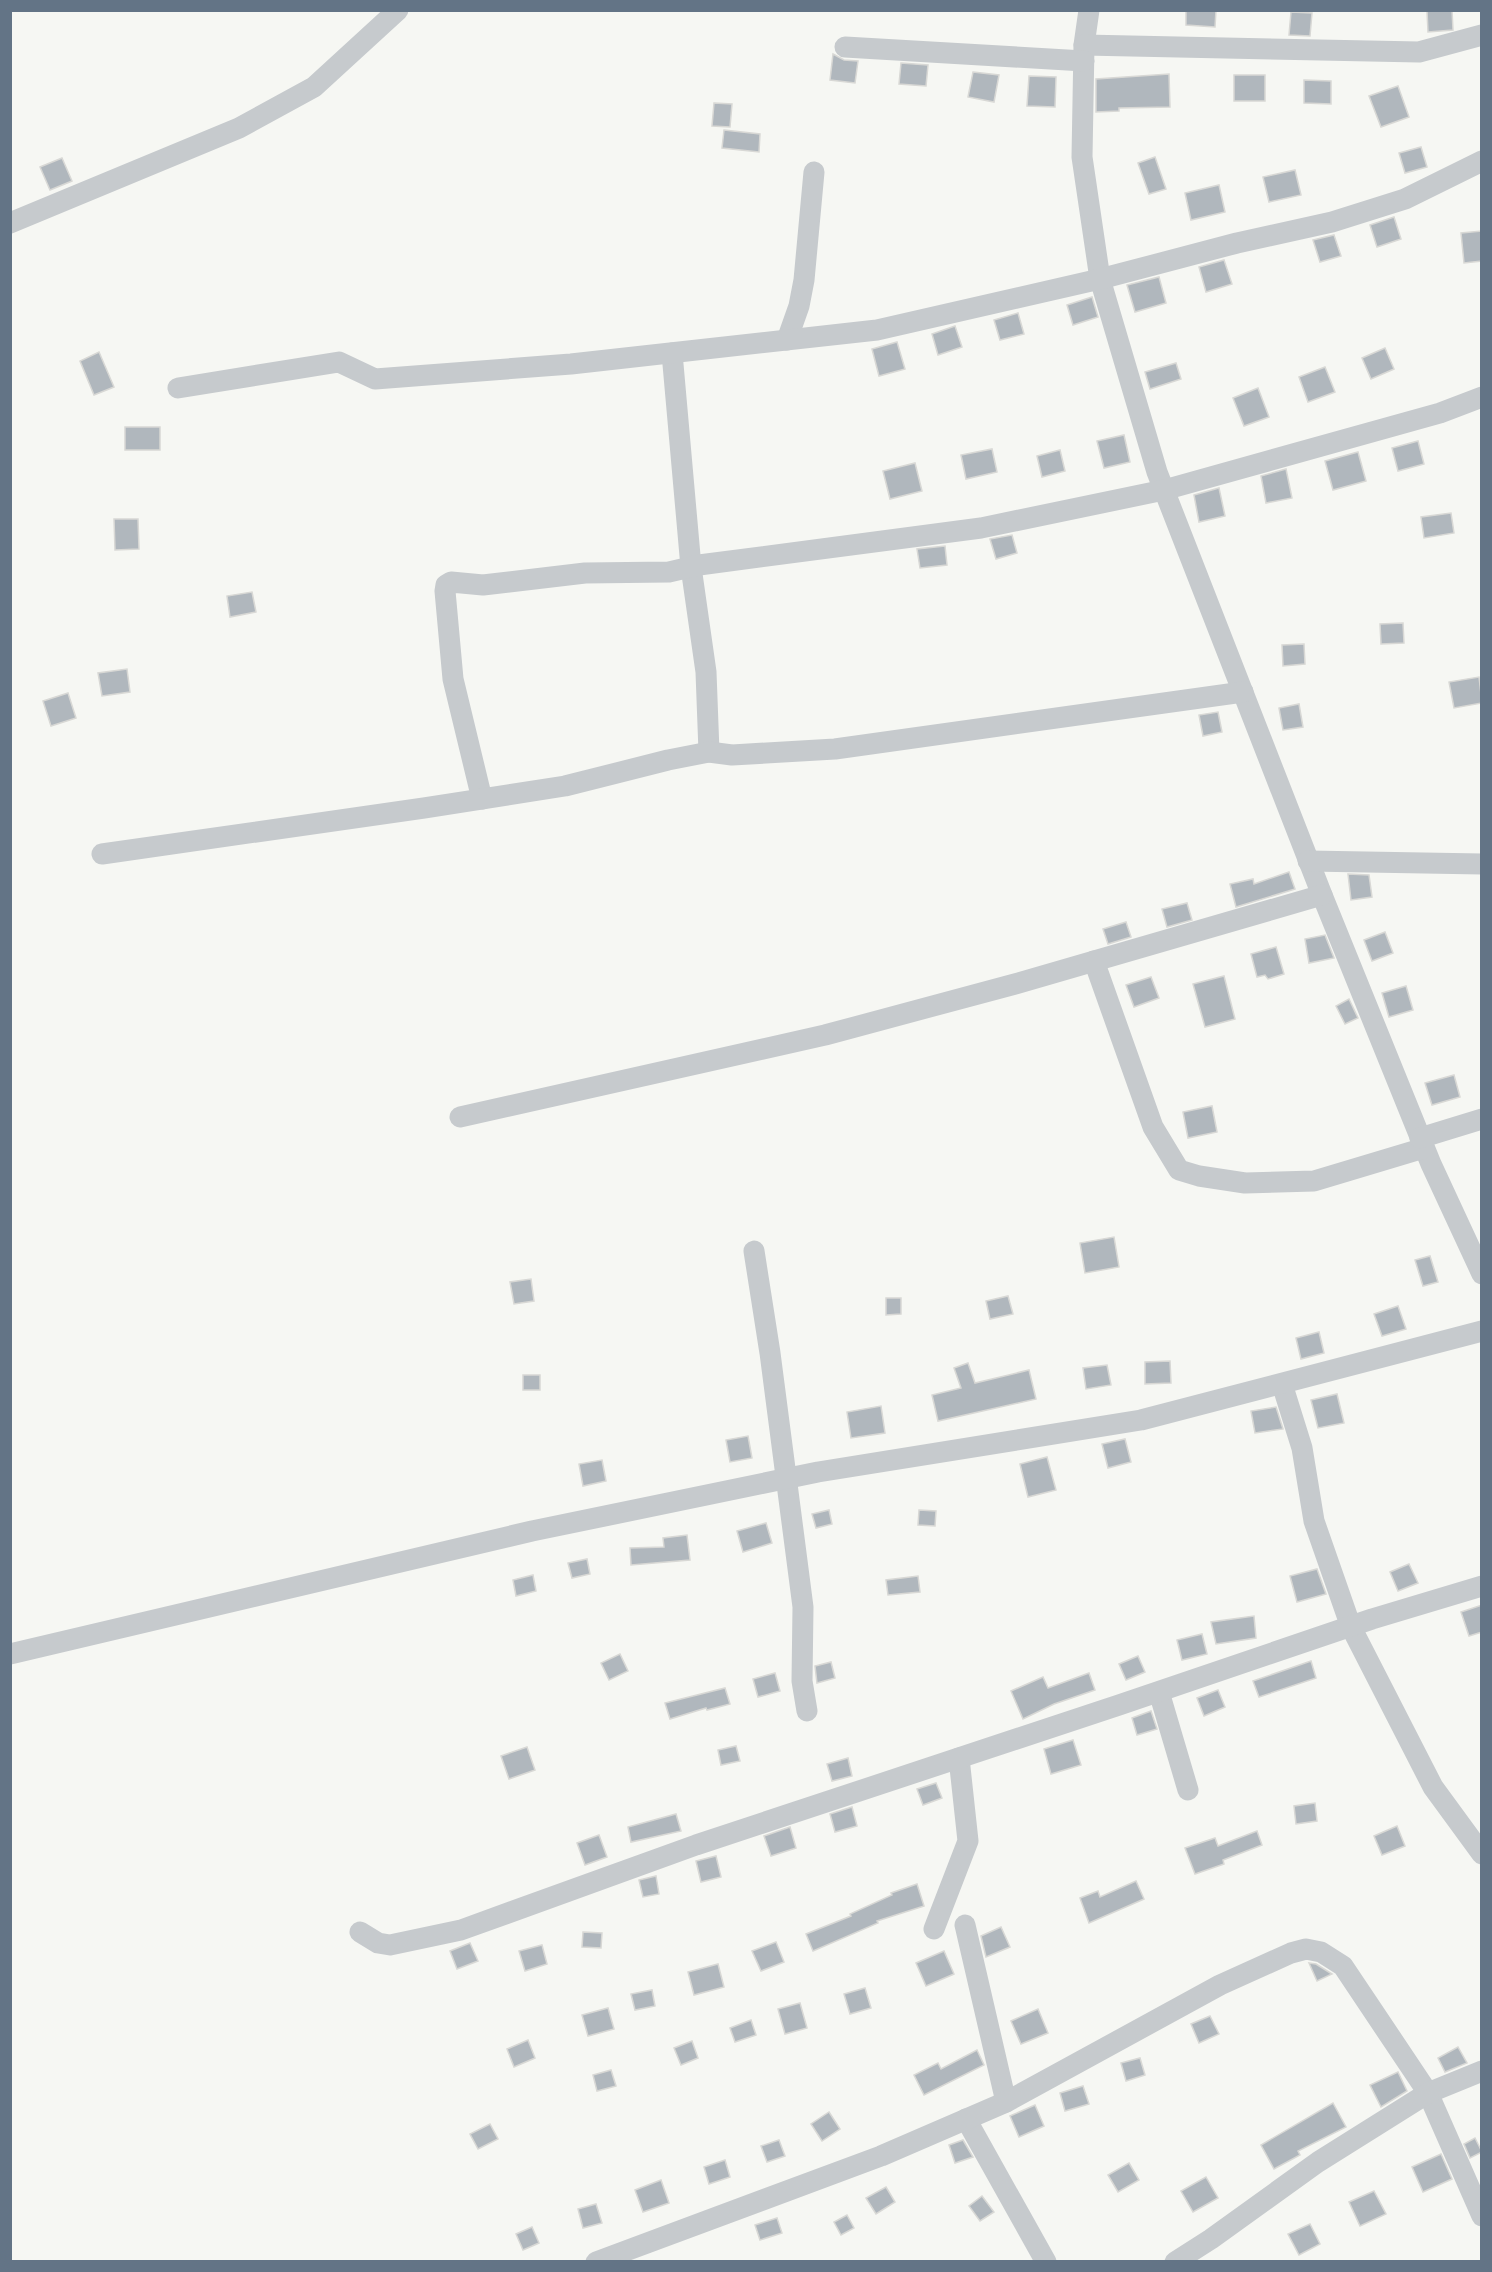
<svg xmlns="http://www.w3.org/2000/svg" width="1492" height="2272" font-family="Inter,sans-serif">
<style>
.building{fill:#b0b7bd;stroke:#d8d8d5;stroke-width:1.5}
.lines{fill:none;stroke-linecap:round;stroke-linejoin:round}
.minor{stroke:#c6cacd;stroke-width:21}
</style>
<rect width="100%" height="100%" fill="#f6f7f3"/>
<g class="building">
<polygon points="1186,10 1216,10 1215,27 1186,25"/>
<polygon points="1452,10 1453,30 1428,32 1427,11"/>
<polygon points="1291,12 1312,13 1310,36 1289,35"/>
<polygon points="833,54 844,60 858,61 855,83 830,80"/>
<polygon points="901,63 928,65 926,86 899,84"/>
<polygon points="973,72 999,75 994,102 968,97"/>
<polygon points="1169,74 1170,107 1119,108 1119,111 1096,112 1096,79"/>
<rect x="1234" y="75" width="31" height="26"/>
<polygon points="1029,76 1056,77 1055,107 1027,106"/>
<polygon points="1304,80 1331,81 1331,104 1304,103"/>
<polygon points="1398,86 1409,117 1381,127 1369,96"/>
<polygon points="714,103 732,104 730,127 712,126"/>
<polygon points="724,130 760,134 759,152 722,148"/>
<polygon points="1421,147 1427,167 1405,173 1399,153"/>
<polygon points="1155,157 1166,189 1149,194 1138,163"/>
<polygon points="62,158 72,181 50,190 40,167"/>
<polygon points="1295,170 1301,195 1269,202 1263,177"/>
<polygon points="1219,185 1225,212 1191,220 1185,193"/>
<polygon points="1394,217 1401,239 1377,247 1370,225"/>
<polygon points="1482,231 1482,261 1464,263 1461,233"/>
<polygon points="1334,235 1341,256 1320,262 1313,240"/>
<polygon points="1224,260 1232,284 1206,292 1199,267"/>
<polygon points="1159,277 1166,303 1135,312 1127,285"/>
<polygon points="1092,297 1098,317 1073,325 1067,305"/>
<polygon points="1018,313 1024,334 1000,340 994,320"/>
<polygon points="955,326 962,347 938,355 932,334"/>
<polygon points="897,342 905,369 879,376 872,349"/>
<polygon points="1385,348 1394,369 1371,379 1362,358"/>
<polygon points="99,352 114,387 94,395 80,361"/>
<polygon points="1176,363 1181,379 1150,389 1145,372"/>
<polygon points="1325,367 1335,392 1308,402 1299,377"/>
<polygon points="1258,388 1269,417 1244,426 1233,398"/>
<rect x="125" y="427" width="35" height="23"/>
<polygon points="1124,435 1130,462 1104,468 1097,441"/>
<polygon points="1418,441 1424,464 1398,471 1392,448"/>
<polygon points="992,449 997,472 966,479 961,455"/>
<polygon points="1060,450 1065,471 1042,477 1037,456"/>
<polygon points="1358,452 1366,481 1333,490 1325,461"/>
<polygon points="915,463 922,491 890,499 883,471"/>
<polygon points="1286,469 1292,498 1266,503 1261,476"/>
<polygon points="1219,488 1225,516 1199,522 1194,495"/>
<polygon points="1451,513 1454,533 1424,538 1421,517"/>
<polygon points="114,519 138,519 139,549 115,550"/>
<polygon points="1012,535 1017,553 996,559 990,539"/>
<polygon points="945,546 947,565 920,568 917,549"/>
<polygon points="252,592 256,612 230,617 227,596"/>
<polygon points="1403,623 1404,643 1381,644 1380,624"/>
<polygon points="1304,644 1305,664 1283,666 1282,645"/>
<polygon points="127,669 130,692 102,696 98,673"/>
<polygon points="1479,677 1482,703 1454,708 1449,682"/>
<polygon points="68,693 76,718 51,726 43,701"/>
<polygon points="1299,704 1303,727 1283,730 1279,708"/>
<polygon points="1218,712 1222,732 1203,736 1199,715"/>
<polygon points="1289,872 1295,889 1236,907 1230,884 1253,879 1254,884"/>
<polygon points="1348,874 1369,875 1372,897 1351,900"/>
<polygon points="1187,903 1192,920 1167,927 1162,909"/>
<polygon points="1126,922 1131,937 1108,944 1103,929"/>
<polygon points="1385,932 1393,953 1372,961 1364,940"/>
<polygon points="1325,935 1334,958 1309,963 1305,939"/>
<polygon points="1276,947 1284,974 1268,979 1265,975 1257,977 1251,954"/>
<polygon points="1224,976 1235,1019 1205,1027 1193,984"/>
<polygon points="1151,977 1159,998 1134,1007 1126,985"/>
<polygon points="1406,986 1413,1010 1389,1017 1382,993"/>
<polygon points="1349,999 1358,1018 1345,1024 1336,1006"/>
<polygon points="1454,1075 1460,1097 1432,1105 1425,1083"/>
<polygon points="1212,1106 1217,1132 1188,1138 1183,1112"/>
<polygon points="1114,1237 1119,1267 1085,1273 1080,1243"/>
<polygon points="1430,1256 1438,1282 1423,1286 1415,1260"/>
<polygon points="531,1279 534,1301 514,1304 510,1282"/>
<polygon points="1008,1296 1013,1314 990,1319 986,1301"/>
<polygon points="886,1298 901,1298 901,1314 886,1315"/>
<polygon points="1398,1306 1406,1329 1382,1336 1374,1314"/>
<polygon points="1319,1332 1324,1353 1301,1359 1296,1338"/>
<polygon points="1170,1361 1171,1383 1145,1384 1145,1362"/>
<polygon points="968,1363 975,1383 1029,1370 1036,1399 938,1421 932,1395 961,1388 954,1368"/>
<polygon points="1107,1365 1111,1385 1086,1389 1083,1368"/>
<rect x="523" y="1375" width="17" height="15"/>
<polygon points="1337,1394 1344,1423 1318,1428 1311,1400"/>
<polygon points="881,1406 885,1433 851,1438 847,1412"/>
<polygon points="1276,1407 1283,1429 1255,1433 1251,1411"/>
<polygon points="748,1436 752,1458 730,1462 726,1440"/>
<polygon points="1125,1439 1131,1462 1108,1468 1102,1444"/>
<polygon points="1047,1457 1056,1490 1028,1497 1020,1464"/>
<polygon points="602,1460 606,1481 583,1486 579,1464"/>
<polygon points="829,1510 832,1524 816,1528 812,1514"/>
<polygon points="919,1510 936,1511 935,1526 918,1525"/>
<polygon points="766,1523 772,1543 743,1552 737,1531"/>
<polygon points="687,1535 690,1560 631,1565 630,1548 664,1547 663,1538"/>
<polygon points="587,1559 590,1574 572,1578 568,1563"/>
<polygon points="1409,1564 1418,1583 1398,1591 1390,1572"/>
<polygon points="1317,1569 1326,1594 1297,1602 1290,1576"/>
<polygon points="533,1575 536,1591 516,1596 513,1580"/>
<polygon points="918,1576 920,1592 888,1595 886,1580"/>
<polygon points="1482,1605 1482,1632 1469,1636 1461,1612"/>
<polygon points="1254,1616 1256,1638 1216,1644 1211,1622"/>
<polygon points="1202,1634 1207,1654 1182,1660 1177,1640"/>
<polygon points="620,1654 628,1671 609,1680 601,1663"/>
<polygon points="1138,1656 1145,1672 1126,1680 1119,1664"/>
<polygon points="1311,1661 1316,1678 1259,1697 1253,1681"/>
<polygon points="831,1662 835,1678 817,1683 815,1666"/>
<polygon points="775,1673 780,1691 758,1697 753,1679"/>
<polygon points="1089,1673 1095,1690 1054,1704 1023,1719 1011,1691 1043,1677 1048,1688"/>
<polygon points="725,1688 730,1704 707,1710 706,1708 670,1719 665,1703"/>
<polygon points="1218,1690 1225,1707 1204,1716 1197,1698"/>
<polygon points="1151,1711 1157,1729 1137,1735 1132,1718"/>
<polygon points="1073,1740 1081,1765 1051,1774 1044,1749"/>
<polygon points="736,1746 740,1761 721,1765 718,1750"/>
<polygon points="527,1747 535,1770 509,1779 501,1756"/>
<polygon points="848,1758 852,1776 832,1781 827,1764"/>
<polygon points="936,1783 942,1798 923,1805 917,1789"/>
<polygon points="1315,1803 1317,1821 1296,1824 1294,1806"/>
<polygon points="852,1807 857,1826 835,1832 830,1814"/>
<polygon points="676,1814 681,1831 631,1842 628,1827"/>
<polygon points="1397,1826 1405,1846 1382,1855 1374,1836"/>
<polygon points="790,1827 796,1848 771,1856 764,1836"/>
<polygon points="1257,1831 1262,1845 1223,1860 1224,1864 1195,1874 1185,1848 1215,1838 1218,1846"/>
<polygon points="599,1835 607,1857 585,1865 577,1843"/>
<polygon points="716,1856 721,1877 701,1882 696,1861"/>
<polygon points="656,1876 659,1894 643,1897 639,1880"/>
<polygon points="1136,1881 1144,1899 1089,1923 1080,1898 1098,1891 1100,1897"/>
<polygon points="917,1884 924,1906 877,1921 878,1923 813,1951 806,1934 851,1916 850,1914 892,1895 891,1893"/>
<polygon points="1001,1927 1010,1947 986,1957 981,1936"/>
<polygon points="583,1932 602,1933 601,1948 582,1947"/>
<polygon points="776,1942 784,1962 761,1971 752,1951"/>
<polygon points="470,1943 478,1961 457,1969 450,1951"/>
<polygon points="542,1945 547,1964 525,1971 519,1951"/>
<polygon points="944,1951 954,1974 926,1986 916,1963"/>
<polygon points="1309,1963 1316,1964 1332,1974 1317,1981"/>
<polygon points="718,1964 724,1987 694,1995 688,1972"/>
<polygon points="865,1988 871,2008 850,2014 844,1994"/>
<polygon points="652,1990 655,2006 635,2010 631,1994"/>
<polygon points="800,2003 807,2028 785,2034 778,2009"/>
<polygon points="608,2008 614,2029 588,2036 582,2015"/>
<polygon points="1038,2009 1048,2033 1021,2044 1011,2021"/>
<polygon points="1210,2016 1219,2034 1199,2043 1191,2024"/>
<polygon points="751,2020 756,2035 735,2042 730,2028"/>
<polygon points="528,2040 535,2058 514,2067 507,2049"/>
<polygon points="692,2041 698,2058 681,2065 674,2048"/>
<polygon points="1458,2047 1467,2063 1445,2072 1438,2058"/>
<polygon points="977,2050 984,2065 924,2095 914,2075 938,2063 941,2069"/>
<polygon points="1140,2058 1145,2075 1126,2081 1121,2063"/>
<polygon points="611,2070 616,2086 597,2091 593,2075"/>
<polygon points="1398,2072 1407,2091 1381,2107 1370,2085"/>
<polygon points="1083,2086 1089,2104 1065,2111 1060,2093"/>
<polygon points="1333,2103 1346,2127 1298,2151 1300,2155 1274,2169 1261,2145"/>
<polygon points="1035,2105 1044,2126 1019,2137 1010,2116"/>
<polygon points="829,2112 840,2129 822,2141 811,2124"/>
<polygon points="490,2124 498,2139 478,2149 470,2134"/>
<polygon points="1475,2138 1482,2152 1470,2158 1464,2144"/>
<polygon points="779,2140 785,2156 767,2162 761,2146"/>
<polygon points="963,2140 973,2157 955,2163 949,2145"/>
<polygon points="1441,2154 1452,2179 1423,2192 1412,2167"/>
<polygon points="725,2160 730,2177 709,2184 704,2167"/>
<polygon points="1129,2163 1139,2180 1118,2192 1108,2175"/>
<polygon points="1206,2177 1218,2198 1193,2212 1181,2191"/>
<polygon points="661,2180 669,2203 643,2212 635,2190"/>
<polygon points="886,2187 895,2202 876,2214 866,2198"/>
<polygon points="1374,2191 1386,2214 1360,2226 1349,2202"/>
<polygon points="982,2196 994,2212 980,2221 969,2206"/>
<polygon points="596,2204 602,2223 583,2228 578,2209"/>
<polygon points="847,2215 854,2228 841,2235 834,2222"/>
<polygon points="777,2218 782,2233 760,2240 755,2225"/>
<polygon points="1310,2224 1320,2244 1299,2255 1288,2234"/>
<polygon points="532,2227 539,2243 523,2250 516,2234"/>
</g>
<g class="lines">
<g class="minor">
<polyline points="1089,10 1084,45 1082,157 1100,279 1157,472 1322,895 1431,1164 1482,1274"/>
<polyline points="1084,45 1419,52 1482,35"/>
<polyline points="845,47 1084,61"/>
<polyline points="10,223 239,128 314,87 398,10"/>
<polyline points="787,340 799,306 804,280 814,172"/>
<polyline points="672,353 691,567 706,672 709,752"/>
<polyline points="178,388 339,362 375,379 571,364 877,330 1100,279 1237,243 1332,222 1405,199 1482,161"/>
<polyline points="482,799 453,679 445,591 446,585 451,582 483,585 585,573 669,572 699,565 981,528 1164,490 1440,413 1482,397"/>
<polyline points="102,854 424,808 565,786 668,760 709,752 732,755 835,749 1243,692"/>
<polyline points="1308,861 1482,864"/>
<polyline points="1094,961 1153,1127 1179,1170 1199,1176 1245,1183 1314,1181 1424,1148"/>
<polyline points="460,1117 825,1035 1015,984 1322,895"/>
<polyline points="1420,1138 1482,1119"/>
<polyline points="754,1251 770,1353 803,1607 802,1681 807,1711"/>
<polyline points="1282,1384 1302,1448 1314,1521 1351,1627 1433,1787 1482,1854"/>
<polyline points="10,1654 532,1531 818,1472 1141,1420 1482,1331"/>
<polyline points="1159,1692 1188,1790"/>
<polyline points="965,1925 1006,2102"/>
<polyline points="934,1929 968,1841 959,1758"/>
<polyline points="360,1932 378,1943 390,1945 461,1930 696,1845 1119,1705 1372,1619 1482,1586"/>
<polyline points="966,2119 1046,2262"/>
<polyline points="596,2262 881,2156 1006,2102 1220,1985 1291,1953 1306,1949 1321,1952 1343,1966 1428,2093 1482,2216"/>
<polyline points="1175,2262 1211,2239 1318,2162 1428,2093 1482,2071"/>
</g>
</g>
<rect width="1492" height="2272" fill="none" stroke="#637486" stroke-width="24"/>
</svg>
